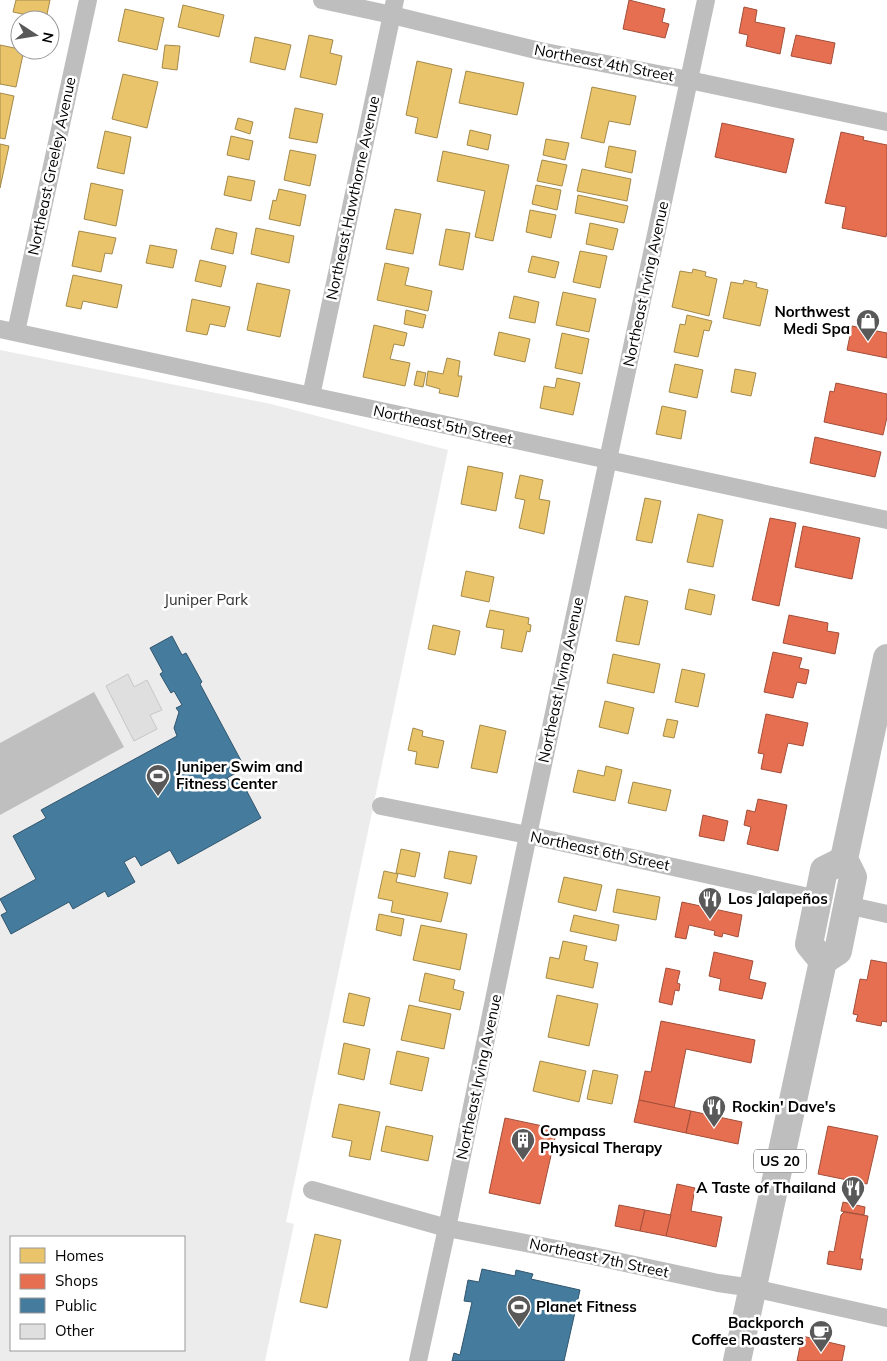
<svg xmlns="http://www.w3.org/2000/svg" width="887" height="1361" viewBox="0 0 887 1361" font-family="Mulish,sans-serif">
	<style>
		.green { fill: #ececec; fill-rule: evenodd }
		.water { fill: #bfbfbf }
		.homes { fill: #e9c46a; stroke: #a3894a }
		.shops { fill: #e76f51; stroke: #a24e39 }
		.public { fill: #457b9d; stroke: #30566e }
		.building { fill: #dfdfdf; stroke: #c7c7c7 }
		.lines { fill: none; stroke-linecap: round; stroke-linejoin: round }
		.street { stroke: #bebebe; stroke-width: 18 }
		.primary { stroke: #bebebe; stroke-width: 28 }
		.labels { text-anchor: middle; stroke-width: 5; stroke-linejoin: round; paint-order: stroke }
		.shield { fill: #fff; stroke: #4c4c4c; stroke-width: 1 }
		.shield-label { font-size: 14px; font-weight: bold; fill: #000 }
		.street-label { font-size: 15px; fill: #000; stroke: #fff }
		.poi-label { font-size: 15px; font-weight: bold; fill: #000; stroke: #fff; text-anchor: start }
		.park-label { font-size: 15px; fill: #333; stroke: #fff }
	</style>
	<rect width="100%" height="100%" fill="#fff"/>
	<path class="green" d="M0 350 271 404 448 450 286 1222 294 1224 265 1361H0ZM11 1237H184V1350H11Z"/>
	<path class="water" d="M94 692 124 747 0 815V743Z"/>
	<g class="homes">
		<path d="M16 0H50L46 19 13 12Z"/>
		<path d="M183 5 224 15 219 37 178 27Z"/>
		<path d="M125 9 164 18 157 50 118 41Z"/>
		<path d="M309 35 333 40 330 53 342 56 336 85 300 77Z"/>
		<path d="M255 37 291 45 285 70 250 62Z"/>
		<path d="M0 45 24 50 16 87 0 84Z"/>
		<path d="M165 45 180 46 177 70 162 68Z"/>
		<path d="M417 61 452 69 437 138 415 133 418 118 406 115Z"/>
		<path d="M466 71 524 83 517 115 459 103Z"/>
		<path d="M123 74 158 82 147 128 112 119Z"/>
		<path d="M592 87 636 96 630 125 609 121 604 143 581 138Z"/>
		<path d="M0 93 14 96 5 139 0 138Z"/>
		<path d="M295 108 323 114 317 143 289 138Z"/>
		<path d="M238 118 253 122 250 134 235 129Z"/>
		<path d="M470 130 491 135 488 150 467 145Z"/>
		<path d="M105 131 131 137 124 174 97 168Z"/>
		<path d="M231 136 253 141 249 160 227 155Z"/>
		<path d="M546 139 569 143 565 160 543 155Z"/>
		<path d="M0 144 9 146 0 188Z"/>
		<path d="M609 146 636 151 632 173 605 167Z"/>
		<path d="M290 150 316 155 310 186 284 180Z"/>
		<path d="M443 151 509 165 493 241 475 237 485 191 437 181Z"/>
		<path d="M542 160 567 165 562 186 537 181Z"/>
		<path d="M582 169 631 179 627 201 577 191Z"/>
		<path d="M228 176 255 181 251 201 224 195Z"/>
		<path d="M91 183 123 190 116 226 84 219Z"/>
		<path d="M536 185 561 190 557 210 532 204Z"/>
		<path d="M279 189 306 195 300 226 269 219 273 200 276 201Z"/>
		<path d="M578 195 628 206 624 223 575 213Z"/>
		<path d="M395 209 421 214 413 254 386 249Z"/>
		<path d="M530 210 556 215 551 238 526 232Z"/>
		<path d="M590 223 618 229 613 250 586 244Z"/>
		<path d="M216 228 237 233 233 254 211 249Z"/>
		<path d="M256 228 294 236 289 263 251 254Z"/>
		<path d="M446 229 470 233 463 270 439 265Z"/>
		<path d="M79 231 116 238 112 254 105 253 101 272 72 266Z"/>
		<path d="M150 245 177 250 173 268 146 263Z"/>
		<path d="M580 251 607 256 600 288 573 282Z"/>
		<path d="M532 256 559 262 555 278 528 272Z"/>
		<path d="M200 260 226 266 221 287 195 281Z"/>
		<path d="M385 263 409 268 405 285 432 291 428 311 377 300Z"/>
		<path d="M693 269 706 272 705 276 717 279 709 316 672 307 680 271 692 273Z"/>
		<path d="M73 275 122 285 117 308 83 301 81 309 66 306Z"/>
		<path d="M744 280 757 283 756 287 768 290 760 326 723 318 731 282 743 284Z"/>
		<path d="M257 283 290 290 280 337 247 330Z"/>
		<path d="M563 292 596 299 589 332 556 325Z"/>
		<path d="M514 296 539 302 535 323 509 318Z"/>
		<path d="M192 299 230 307 225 327 210 324 207 335 186 331Z"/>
		<path d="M406 310 426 315 423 328 404 324Z"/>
		<path d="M687 315 712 321 709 331 704 330 698 357 674 352 680 324 685 325Z"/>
		<path d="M374 325 407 333 404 346 394 344 390 359 410 363 405 386 363 377Z"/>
		<path d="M499 332 530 339 525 362 494 355Z"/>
		<path d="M562 333 589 339 582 374 555 368Z"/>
		<path d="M447 358 460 361 458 376H462L458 397 439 393 440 389 426 385 428 371 443 374Z"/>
		<path d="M675 364 703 370 697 398 669 392Z"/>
		<path d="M735 369 756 373 751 396 731 392Z"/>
		<path d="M417 371 426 373 423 387 414 385Z"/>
		<path d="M557 378 580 383 573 415 540 408 544 386 555 388Z"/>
		<path d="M662 406 686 411 681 439 656 434Z"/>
		<path d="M468 466 503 473 496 511 461 504Z"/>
		<path d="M520 475 543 480 539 499 550 501 544 534 519 528 525 500 515 498Z"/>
		<path d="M645 498 661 501 652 543 636 540Z"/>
		<path d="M698 514 723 520 713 567 687 562Z"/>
		<path d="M466 571 494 577 489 602 461 596Z"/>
		<path d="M689 589 715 595 711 615 685 609Z"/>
		<path d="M625 596 648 601 639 645 616 641Z"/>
		<path d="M490 610 529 618 528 624 531 625 530 632 527 631 522 652 501 648 504 630 486 627Z"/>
		<path d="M433 625 460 631 455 655 428 649Z"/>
		<path d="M613 654 660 664 654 693 607 683Z"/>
		<path d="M682 669 705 674 698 707 675 702Z"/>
		<path d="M605 701 634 708 628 734 599 727Z"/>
		<path d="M667 719 678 721 674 738 663 736Z"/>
		<path d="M480 725 506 731 497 773 471 768Z"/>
		<path d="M413 728 423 731 422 736 444 741 438 768 415 764 417 752 408 750Z"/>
		<path d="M606 766 622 770 615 801 573 792 578 770 604 776Z"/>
		<path d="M633 782 671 790 666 811 628 803Z"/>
		<path d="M401 849 420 853 415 877 396 873Z"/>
		<path d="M449 851 477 856 471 884 444 878Z"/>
		<path d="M384 871 398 874 396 882 448 893 441 922 391 912 393 901 378 898Z"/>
		<path d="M564 877 602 885 596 911 558 902Z"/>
		<path d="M617 889 660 897 656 920 613 912Z"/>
		<path d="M379 914 404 919 401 936 376 930Z"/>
		<path d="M574 915 619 925 616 941 570 931Z"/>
		<path d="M421 925 467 934 460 970 413 960Z"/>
		<path d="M563 941 587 946 584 960 598 963 593 988 546 978 550 957 559 959Z"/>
		<path d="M425 973 455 980 453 989 464 992 460 1010 419 1001Z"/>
		<path d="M349 993 370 998 364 1026 343 1022Z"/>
		<path d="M557 995 598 1004 589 1046 548 1037Z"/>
		<path d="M409 1005 451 1014 444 1049 401 1040Z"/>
		<path d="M344 1043 370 1049 364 1080 338 1074Z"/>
		<path d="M397 1051 429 1058 422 1091 390 1084Z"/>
		<path d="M540 1061 586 1071 579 1102 533 1091Z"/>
		<path d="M593 1070 618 1075 612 1104 587 1099Z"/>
		<path d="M339 1104 380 1112 370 1160 349 1156 352 1141 332 1137Z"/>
		<path d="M386 1126 433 1136 428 1161 381 1151Z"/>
		<path d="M315 1234 341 1240 327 1308 300 1302Z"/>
	</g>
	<g class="shops">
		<path d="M629 0 665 9 662 22 669 24 665 38 623 29Z"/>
		<path d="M744 7 757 10 755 22 785 28 780 54 746 46 748 35 739 33Z"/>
		<path d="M796 35 835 43 831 64 791 56Z"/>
		<path d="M722 123 794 139 786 173 715 157Z"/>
		<path d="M841 132 864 137 863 140 887 145V231L886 237 842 228 846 207 825 203Z"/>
		<path d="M852 326 887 333V358L847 350Z"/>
		<path d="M836 383 887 394V417L883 435 824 422 830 391 834 392Z"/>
		<path d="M815 437 881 452 875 477 810 463Z"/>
		<path d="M770 518 796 523 779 606 752 600Z"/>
		<path d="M803 526 860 538 852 579 795 567Z"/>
		<path d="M789 615 828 623 827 631 839 633 835 654 783 643Z"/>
		<path d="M773 652 802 658 799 668 809 670 806 684 797 682 793 698 764 692Z"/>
		<path d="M766 714 808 723 803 746 788 743 781 773 761 769 764 754 758 753Z"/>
		<path d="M758 799 787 805 778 851 747 844 751 827 744 825 747 810 755 812Z"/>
		<path d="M703 815 728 821 724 841 699 836Z"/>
		<path d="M682 902 742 915 738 937 723 933 722 937 714 935 715 931 689 925 686 939 675 937Z"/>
		<path d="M714 952 753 961 749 979 766 983 762 999 719 990 721 979 709 976Z"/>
		<path d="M871 960 887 963V1022L882 1021 881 1026 856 1021 858 1015 853 1014 860 979 867 980Z"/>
		<path d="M666 968 680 971 677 983 680 984 679 991 675 990 672 1005 659 1002Z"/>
		<path d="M661 1021 755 1040 751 1063 686 1049 674 1108 639 1100 645 1071 651 1072Z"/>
		<path d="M639 1100 691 1111 686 1133 634 1122Z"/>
		<path d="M691 1111 742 1122 738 1144 686 1133Z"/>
		<path d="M505 1118 557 1129 540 1204 489 1193Z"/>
		<path d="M828 1126 878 1136 867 1184 818 1174Z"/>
		<path d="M677 1184 695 1188 691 1211 722 1217 716 1247 666 1236Z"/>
		<path d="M843 1202 865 1207 864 1215 841 1211Z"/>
		<path d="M619 1205 645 1210 640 1231 615 1226Z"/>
		<path d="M645 1210 671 1215 666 1236 640 1231Z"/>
		<path d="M844 1212 868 1216 860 1259H863L861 1270 827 1264 829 1251 834 1252 841 1215Z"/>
		<path d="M802 1336 845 1346 842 1361H797Z"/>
	</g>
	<g class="public">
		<path d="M172 636 182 655 186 653 202 682 200 684 245 768 227 778 231 784 237 780H239L242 782 261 818 178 864 170 850 141 866 135 856 124 862 135 882 108 897 105 891 73 909 69 902 11 934 1 915 7 912 0 899 36 879 13 836 46 818 41 810 177 736 174 728 179 712 176 708 182 705 174 691 171 693 160 674 163 672 150 648Z"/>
		<path d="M482 1269 515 1276 516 1270 533 1274 531 1279 580 1290 564 1361H452L454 1353 460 1355 472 1302 464 1301 468 1280 479 1282Z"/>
	</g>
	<path class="building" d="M128 674 134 687 147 680 162 710 150 715 157 729 134 741 106 686Z"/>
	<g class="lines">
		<g class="street">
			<path d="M322 0 392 15 540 51 689 80 887 122"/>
			<path d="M0 329 887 520"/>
			<path d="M16 332 88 0"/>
			<path d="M311 396 395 0"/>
			<path d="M381 806 528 835 818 899"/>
			<path d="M847 905 887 914"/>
			<path d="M312 1190 447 1228 593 1256 718 1283 753 1288 887 1318"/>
			<path d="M418 1361 447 1228 528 835 706 0"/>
		</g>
		<g class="primary">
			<path d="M823 961 809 944 824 870 844 860"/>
			<path d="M737 1361 823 961 838 951 853 877 844 859 887 658"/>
		</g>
	</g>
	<defs>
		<g id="shop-pin" transform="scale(1.25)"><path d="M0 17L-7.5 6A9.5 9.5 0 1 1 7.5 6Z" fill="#595959" stroke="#fff"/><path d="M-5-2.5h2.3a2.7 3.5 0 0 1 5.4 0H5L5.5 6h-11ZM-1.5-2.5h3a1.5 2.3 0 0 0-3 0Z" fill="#fff"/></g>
		<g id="stadium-pin" transform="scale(1.25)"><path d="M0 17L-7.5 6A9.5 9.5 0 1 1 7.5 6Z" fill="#595959" stroke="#fff"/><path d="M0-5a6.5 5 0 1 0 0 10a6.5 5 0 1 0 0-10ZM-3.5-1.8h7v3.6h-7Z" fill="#fff"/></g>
		<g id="restaurant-pin" transform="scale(1.25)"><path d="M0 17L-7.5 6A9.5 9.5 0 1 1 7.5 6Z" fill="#595959" stroke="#fff"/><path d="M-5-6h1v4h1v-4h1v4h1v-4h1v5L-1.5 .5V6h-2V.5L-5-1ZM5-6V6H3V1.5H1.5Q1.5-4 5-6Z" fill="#fff"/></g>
		<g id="building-pin" transform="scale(1.25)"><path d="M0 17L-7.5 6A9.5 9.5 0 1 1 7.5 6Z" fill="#595959" stroke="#fff"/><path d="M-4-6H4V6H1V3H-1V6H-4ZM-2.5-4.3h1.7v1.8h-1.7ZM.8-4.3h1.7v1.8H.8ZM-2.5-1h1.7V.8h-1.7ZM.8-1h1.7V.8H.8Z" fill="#fff"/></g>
		<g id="cafe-pin" transform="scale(1.25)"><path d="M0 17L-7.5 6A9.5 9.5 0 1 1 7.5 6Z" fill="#595959" stroke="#fff"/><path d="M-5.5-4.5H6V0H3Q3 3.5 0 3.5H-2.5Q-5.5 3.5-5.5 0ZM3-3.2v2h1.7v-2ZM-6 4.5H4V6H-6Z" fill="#fff"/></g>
	</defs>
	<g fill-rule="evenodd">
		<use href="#shop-pin" x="868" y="321"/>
		<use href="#stadium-pin" x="158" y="776"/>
		<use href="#restaurant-pin" x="710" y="899"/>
		<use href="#restaurant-pin" x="714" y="1107"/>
		<use href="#building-pin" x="523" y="1140"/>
		<use href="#restaurant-pin" x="853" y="1188"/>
		<use href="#stadium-pin" x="519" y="1307"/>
		<use href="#cafe-pin" x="821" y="1332"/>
	</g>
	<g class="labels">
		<rect class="shield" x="754" y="1149.5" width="52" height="23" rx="4"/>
		<g class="shield-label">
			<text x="780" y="1166">US 20</text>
		</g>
		<g class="street-label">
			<text transform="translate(604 63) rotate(11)" y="5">Northeast 4th Street</text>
			<text transform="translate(52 166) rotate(-78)" y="5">Northeast Greeley Avenue</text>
			<text transform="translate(353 198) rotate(-78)" y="5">Northeast Hawthorne Avenue</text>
			<text transform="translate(646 284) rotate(-78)" y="5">Northeast Irving Avenue</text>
			<text transform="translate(443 425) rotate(12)" y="5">Northeast 5th Street</text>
			<text transform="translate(561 680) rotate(-78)" y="5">Northeast Irving Avenue</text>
			<text transform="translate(600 851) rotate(12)" y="5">Northeast 6th Street</text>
			<text transform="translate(479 1077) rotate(-78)" y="5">Northeast Irving Avenue</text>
			<text transform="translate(599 1258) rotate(12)" y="5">Northeast 7th Street</text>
		</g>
		<g class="poi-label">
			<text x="850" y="317" text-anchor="end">Northwest<tspan x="850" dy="17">Medi Spa</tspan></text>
			<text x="176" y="772">Juniper Swim and<tspan x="176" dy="17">Fitness Center</tspan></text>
			<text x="728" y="904">Los Jalapeños</text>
			<text x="732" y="1112">Rockin' Dave's</text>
			<text x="540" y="1136">Compass<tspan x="540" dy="17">Physical Therapy</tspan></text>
			<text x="836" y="1193" text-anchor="end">A Taste of Thailand</text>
			<text x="536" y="1312">Planet Fitness</text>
			<text x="804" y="1328" text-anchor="end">Backporch<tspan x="804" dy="17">Coffee Roasters</tspan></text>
		</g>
		<g class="park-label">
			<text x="206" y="605">Juniper Park</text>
		</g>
	</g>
	<rect x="10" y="1236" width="175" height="115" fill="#ffffff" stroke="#999999"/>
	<rect x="20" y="1248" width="25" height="15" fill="#e9c46a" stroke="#999999"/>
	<text x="55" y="1261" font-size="15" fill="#000000">Homes</text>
	<rect x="20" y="1274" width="25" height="15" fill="#e76f51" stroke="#999999"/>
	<text x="55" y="1286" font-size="15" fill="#000000">Shops</text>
	<rect x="20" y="1298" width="25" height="15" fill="#457b9d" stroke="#999999"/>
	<text x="55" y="1311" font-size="15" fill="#000000">Public</text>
	<rect x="20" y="1324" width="25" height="15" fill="#dfdfdf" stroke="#999999"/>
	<text x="55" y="1336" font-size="15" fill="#000000">Other</text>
	<g transform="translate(35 35) rotate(102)"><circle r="24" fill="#ffffff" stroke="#999999"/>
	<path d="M0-4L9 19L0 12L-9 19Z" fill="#595959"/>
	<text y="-8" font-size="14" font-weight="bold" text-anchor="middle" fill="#000000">N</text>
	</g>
</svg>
